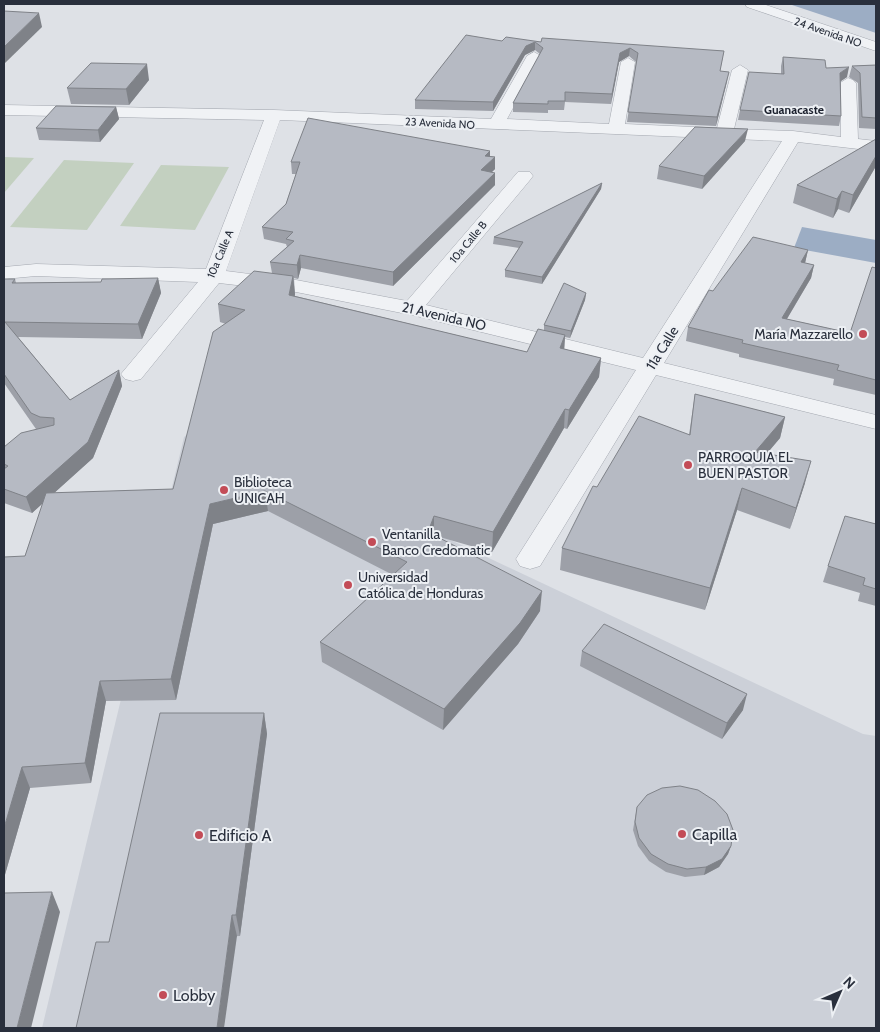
<svg xmlns="http://www.w3.org/2000/svg" width="880" height="1032" viewBox="0 0 880 1032" font-family="Cabin,sans-serif">
	<style>
		.built { fill: #ccd0d8 }
		.green { fill: #c3d0c0 }
		.water { fill: #9cadc4 }
		.lines { fill: none; stroke-linecap: round; stroke-linejoin: round }
		.minor-casing { stroke: #a4a8b0; stroke-width: 1 }
		.minor { fill: #f0f2f5; fill-rule: evenodd }
		.wall { fill: #9da0a8 }
		.shaded-wall { fill: #7f8288 }
		.building { fill: #b6bac3; stroke: #7f8288 }
		.poi-dot { fill: #c34c57; stroke: #edf0f4; stroke-width: 2 }
		.labels { text-anchor: middle; stroke-width: 4; stroke-linejoin: round; paint-order: stroke }
		.far-street-label { font-size: 11px; fill: #292f3c; stroke: #edf0f4 }
		.far-neighbourhood-label { font-size: 12px; font-weight: bold; fill: #1b202d; stroke: #edf0f4 }
		.street-label { font-size: 14px; fill: #292f3c; stroke: #edf0f4 }
		.poi-label { font-size: 14px; fill: #292f3c; stroke: #edf0f4; text-anchor: start }
		.near-poi-label { font-size: 16px; fill: #292f3c; stroke: #edf0f4; text-anchor: start }
	</style>
	<rect width="100%" height="100%" fill="#dee1e6"/>
	<path class="built" d="M202 423 863 734 876 736V1028H42L184 437Z"/>
	<g class="green">
		<path d="M4 157 34 158 4 193Z"/>
		<path d="M64 160 134 163 87 230 10 227Z"/>
		<path d="M161 165 229 167 195 230 120 226Z"/>
	</g>
	<g class="water">
		<path d="M789 4H876V33Z"/>
		<path d="M802 227 876 240V263L794 248Z"/>
	</g>
	<g class="lines">
		<g class="minor-casing">
			<g id="minor">
				<path d="M745 4H763L876 42V51L747 7Z"/>
				<path d="M534 52 541 56 507 119 609 124 621 62 628 58 635 62 625 124 717 128 732 70 740 65 748 70 734 129 793 131 841 137 840 83 848 78 853 80 856 83 858 139 876 141V151L798 142 664 363 876 415V429L656 375 540 566 530 569 520 566 516 559 636 370 412 315 296 292 219 283 141 379 133 381 125 379 121 374 198 282 36 276 4 279V267L36 264 206 269 264 120 4 115V105L274 110 491 119 527 56ZM280 120 782 141 643 358 426 305 530 180 533 176 530 172H518L407 301 296 280 226 271Z"/>
			</g>
		</g>
		<use href="#minor" class="minor"/>
	</g>
	<g class="wall">
		<path d="M502 41 724 51 720 71 727 81 716 126 627 122 636 62 629 56 619 62 611 104 565 102 564 110H548V113L513 112V103L540 54 535 50 525 55 493 111 415 109V100Z"/>
		<path d="M783 57 826 68 847 77 841 81V116L839 126 738 120 740 110 781 74V66Z"/>
		<path d="M876 65V129L859 128 858 83 849 77 852 66Z"/>
		<path d="M149 80 129 105 71 104 67 88Z"/>
		<path d="M116 107 119 119 100 142 39 140 36 128Z"/>
		<path d="M876 139V166L849 213 838 209 833 218 793 203 797 185Z"/>
		<path d="M745 141 702 189 657 179 659 166Z"/>
		<path d="M490 151V156L495 157V169L492 172 495 185 393 286 301 268 298 279 294 278 295 296 527 352 544 330V325L586 293 585 300 570 338 565 337 564 349 601 358 599 377 567 429 564 428 492 552 436 536 540 611 518 644 443 730 322 662 320 642 393 575 268 511 213 524 176 700 106 701 91 783 30 788 4 878 25 556 43 503 32 513 4 503V447L36 429 4 383V279H15L16 283 101 282 158 278 161 293 142 339 18 337 70 400 119 370 122 386 93 458 54 493 173 489 226 324 220 322 218 304 272 273 270 262 287 247 286 244 264 239 262 227 286 204 296 174H292L291 162Z"/>
		<path d="M602 183 601 189 542 284 505 277V270L519 248 493 244 494 237Z"/>
		<path d="M808 250 805 263 814 265 811 278 787 319 850 333 876 268V395L833 385 834 379 739 357V354L686 341 688 327 713 291Z"/>
		<path d="M695 394 785 417 780 438 766 454 805 483 790 529 737 510 705 610 560 570 562 548 597 487 689 435Z"/>
		<path d="M876 524V606L858 601 860 593 823 582 828 566Z"/>
		<path d="M582 651 743 710 722 739 580 666Z"/>
		<path d="M264 713 267 734 240 936 109 942Z"/>
		<path d="M637 807 731 846 728 854 719 867 704 875 685 877 666 872 649 861 638 846 633 830Z"/>
	</g>
	<g class="shaded-wall">
		<path d="M39 13 42 27 4 64V47Z"/>
		<path d="M535 42V50L525 55 493 111V102L526 46Z"/>
		<path d="M630 48 629 56 619 62 611 104 612 94 620 53Z"/>
		<path d="M147 64 149 80 129 105 126 89Z"/>
		<path d="M849 67 847 77 838 83 840 73Z"/>
		<path d="M729 72 727 81 716 126 717 117Z"/>
		<path d="M116 107 119 119 100 142 98 130Z"/>
		<path d="M748 129 745 141 702 189 704 176Z"/>
		<path d="M490 151V162L495 157V169L481 182V170L485 156Z"/>
		<path d="M876 156V166L849 213 853 195Z"/>
		<path d="M495 173V185L393 286V272Z"/>
		<path d="M602 183 601 189 542 284V277Z"/>
		<path d="M842 191 838 209 833 218 837 199Z"/>
		<path d="M808 250 805 263 801 262Z"/>
		<path d="M300 255 301 268 298 279 297 265Z"/>
		<path d="M814 265 811 278 779 332 782 318Z"/>
		<path d="M293 276 295 294 291 313 289 295Z"/>
		<path d="M158 278 161 293 142 339 138 324Z"/>
		<path d="M586 293 585 300 570 338 571 331Z"/>
		<path d="M565 335 564 354 560 348Z"/>
		<path d="M601 358 599 377 567 429 569 410Z"/>
		<path d="M119 370 122 386 93 458 32 513 26 497Z"/>
		<path d="M565 409 564 428 492 552 493 532Z"/>
		<path d="M785 417 780 438 750 474 755 452Z"/>
		<path d="M811 461 805 483 790 529 796 508Z"/>
		<path d="M742 488 737 510 705 610 710 588Z"/>
		<path d="M265 491 268 511 213 524 176 700 171 679 210 504Z"/>
		<path d="M434 516V536L428 532Z"/>
		<path d="M542 591 540 611 518 644 443 730 444 709Z"/>
		<path d="M100 681 106 701 91 783 85 763Z"/>
		<path d="M747 694 743 710 722 739 727 723Z"/>
		<path d="M264 713 267 734 240 936 236 915Z"/>
		<path d="M22 767 30 788 4 878V828Z"/>
		<path d="M731 846 728 854 719 867 704 875 706 867Z"/>
		<path d="M52 892 60 912 31 1028H17Z"/>
		<path d="M232 915 237 936 224 1028H217Z"/>
	</g>
	<g class="building">
		<path d="M4 11 39 13 4 47Z"/>
		<path d="M466 35 502 41 506 37 541 42 542 38 724 51 720 71 729 72 717 117 628 112 638 53 630 48 620 53 612 94 565 92V101H548V104L513 103 543 48 535 42 526 46 493 102 415 100Z"/>
		<path d="M783 57 825 60 826 68 849 67 840 73 841 116 740 110 749 72 784 74Z"/>
		<path d="M91 63 147 64 126 89 67 88Z"/>
		<path d="M876 65V118L862 117 860 73 852 66Z"/>
		<path d="M56 106 116 107 98 130 36 128Z"/>
		<path d="M308 118 490 151 485 156 495 157 481 170 495 173 393 272 300 255 297 265 270 262 294 241 286 239 293 232 262 227 286 204 300 162H291Z"/>
		<path d="M695 127 748 129 704 176 659 166Z"/>
		<path d="M876 139V156L853 195 842 191 837 199 797 185Z"/>
		<path d="M602 183 542 277 505 270 523 242 494 237Z"/>
		<path d="M753 237 808 250 801 262 814 265 782 318 850 333 872 267 876 268V380L837 370 839 365 742 343 743 340 688 327 709 290 713 291Z"/>
		<path d="M254 271 293 276 289 295 527 352 538 329 565 335 560 348 601 358 569 410 565 409 493 532 434 516 428 532 542 591 520 623 444 709 320 642 407 562 265 491 210 504 171 679 100 681 85 763 22 767 4 828V557L25 556 46 493 173 489 213 332 245 310 218 304Z"/>
		<path d="M158 278 138 324 5 322 70 400 119 370 88 442 26 497 4 489V469L8 466 4 464V447L21 433 54 425V418L40 417 31 413 4 374V279H15L12 283 101 282 102 279Z"/>
		<path d="M564 283 586 293 571 331 544 325Z"/>
		<path d="M695 394 785 417 755 452 811 461 796 508 742 488 710 588 562 548 593 486 597 487 639 416 690 435Z"/>
		<path d="M845 516 876 524V589L863 585 865 578 828 566Z"/>
		<path d="M604 624 747 694 727 723 582 651Z"/>
		<path d="M160 713H264L236 915H232L217 1028H76L96 942H109Z"/>
		<path d="M680 786 698 790 715 801 727 814 733 830 731 846 722 859 706 867 687 869 668 864 651 854 639 838 635 822 637 807 647 795 662 788Z"/>
		<path d="M52 892 17 1028H4V893Z"/>
	</g>
	<g class="poi-dot">
		<circle cx="863" cy="334" r="5"/>
		<circle cx="688" cy="465" r="5"/>
		<circle cx="224" cy="490" r="5"/>
		<circle cx="372" cy="542" r="5"/>
		<circle cx="348" cy="585" r="5"/>
		<circle cx="682" cy="834" r="5"/>
		<circle cx="199" cy="835" r="5"/>
		<circle cx="163" cy="995" r="5"/>
	</g>
	<g class="labels">
		<g class="far-street-label">
			<text transform="translate(828 32) rotate(19)" y="4">24 Avenida NO</text>
			<text transform="translate(440 123) rotate(3)" y="4">23 Avenida NO</text>
			<text transform="translate(468 242) rotate(-50)" y="4">10a Calle B</text>
			<text transform="translate(220 254) rotate(-67)" y="4">10a Calle A</text>
		</g>
		<g class="far-neighbourhood-label">
			<text x="794" y="114">Guanacaste</text>
		</g>
		<g class="street-label">
			<text transform="translate(444 316) rotate(13)" y="5">21 Avenida NO</text>
			<text transform="translate(662 348) rotate(-58)" y="5">11a Calle</text>
		</g>
		<g class="poi-label">
			<text x="853" y="339" text-anchor="end">María Mazzarello</text>
			<text x="698" y="462">PARROQUIA EL<tspan x="698" dy="16">BUEN PASTOR</tspan></text>
			<text x="234" y="487">Biblioteca<tspan x="234" dy="16">UNICAH</tspan></text>
			<text x="382" y="539">Ventanilla<tspan x="382" dy="16">Banco Credomatic</tspan></text>
			<text x="358" y="582">Universidad<tspan x="358" dy="16">Católica de Honduras</tspan></text>
		</g>
		<g class="near-poi-label">
			<text x="692" y="840">Capilla</text>
			<text x="209" y="841">Edificio A</text>
			<text x="173" y="1001">Lobby</text>
		</g>
	</g>
	<rect width="880" height="1032" fill="none" stroke="#292f3c" stroke-width="10"/>
	<g transform="translate(840 992) rotate(45)" stroke="#edf0f4" stroke-width="4" paint-order="stroke">
	<path d="M0-4L9 19L0 12L-9 19Z" fill="#292f3c"/>
	<text y="-8" font-size="14" font-weight="bold" text-anchor="middle" fill="#292f3c">N</text>
	</g>
</svg>
